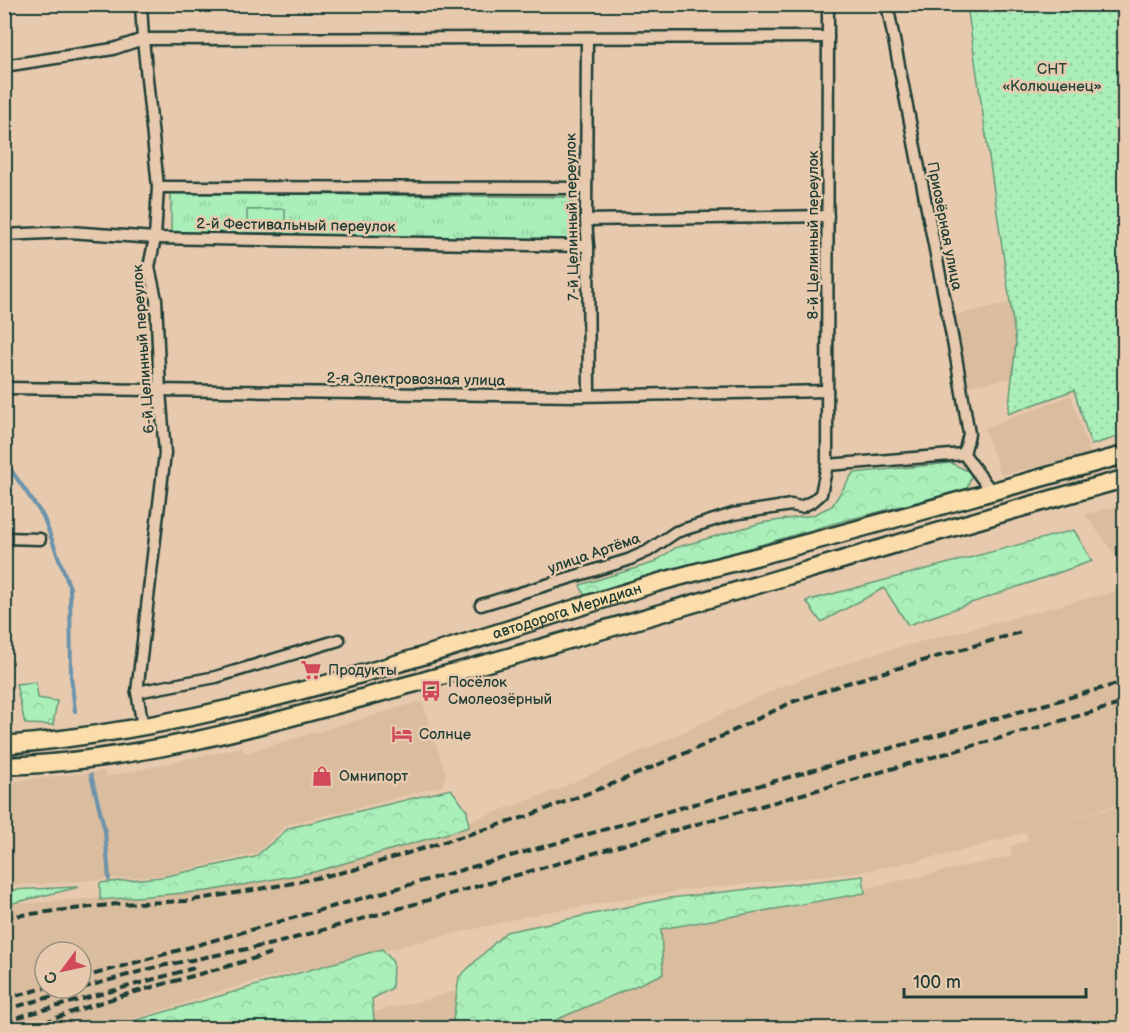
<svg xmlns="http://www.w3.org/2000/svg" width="1129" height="1033" viewBox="0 0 1129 1033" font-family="'Balsamiq Sans',sans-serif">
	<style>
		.built { fill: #d9bd9e; fill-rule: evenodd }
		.grass { fill: url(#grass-tufts); stroke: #649677; stroke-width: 1.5 }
		.forest { fill: url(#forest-crowns); stroke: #649677; stroke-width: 1.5 }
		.garden { fill: url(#garden-dots); stroke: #649677; stroke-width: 1.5 }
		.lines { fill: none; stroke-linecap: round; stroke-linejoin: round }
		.stream { stroke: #6c93ab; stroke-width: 4 }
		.minor-casing { stroke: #1f3d34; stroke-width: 15 }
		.primary-casing { stroke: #1f3d34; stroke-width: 21 }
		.minor { stroke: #e7caae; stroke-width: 10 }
		.primary { stroke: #faddab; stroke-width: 16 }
		.rail { stroke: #1f3d34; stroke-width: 4; stroke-dasharray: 9 4.5; stroke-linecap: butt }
		.labels { text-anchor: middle; stroke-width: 5; stroke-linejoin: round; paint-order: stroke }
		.park-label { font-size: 15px; fill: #26463b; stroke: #e7caae }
		.street-label { font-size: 15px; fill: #1f3d34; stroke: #e7caae }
		.poi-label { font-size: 15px; fill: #1f3d34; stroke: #e7caae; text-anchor: start }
	</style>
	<defs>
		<pattern id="grass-tufts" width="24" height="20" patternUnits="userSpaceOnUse" patternTransform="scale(1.5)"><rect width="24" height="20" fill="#aaefba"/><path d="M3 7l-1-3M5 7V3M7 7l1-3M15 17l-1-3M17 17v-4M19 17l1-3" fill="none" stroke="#92cea0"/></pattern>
		<pattern id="forest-crowns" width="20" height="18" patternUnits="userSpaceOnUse" patternTransform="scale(1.5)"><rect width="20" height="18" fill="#aaefba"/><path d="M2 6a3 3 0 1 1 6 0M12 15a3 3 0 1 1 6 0" fill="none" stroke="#92cea0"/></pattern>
		<pattern id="garden-dots" width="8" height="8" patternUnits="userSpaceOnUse" patternTransform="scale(1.5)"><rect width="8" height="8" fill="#aaefba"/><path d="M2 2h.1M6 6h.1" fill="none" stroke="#92cea0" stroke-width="1.8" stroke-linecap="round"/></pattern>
	</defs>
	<rect width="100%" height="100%" fill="#e7caae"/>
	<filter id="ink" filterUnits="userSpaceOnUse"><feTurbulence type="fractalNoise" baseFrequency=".0167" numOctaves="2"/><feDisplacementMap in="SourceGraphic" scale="12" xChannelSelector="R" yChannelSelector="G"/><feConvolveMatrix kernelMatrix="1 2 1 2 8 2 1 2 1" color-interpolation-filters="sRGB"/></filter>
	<g filter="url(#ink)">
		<g class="built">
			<path d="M1010 303 1016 343 1012 378 969 386 955 315Z"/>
			<path d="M1071 395 1090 454 1001 475 984 428Z"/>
			<path d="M1124 505V567L1085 514Z"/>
			<path d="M1124 589V803L1050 825 1124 805V1028H311L329 1022 429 999 659 926 817 899 1012 856 1010 846 1029 840 1026 832 955 853 860 872 687 890 545 912 244 984 104 1028H5L4 905 148 894 432 835 559 789 780 687 873 654ZM45 952H81V988H45Z"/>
			<path d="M422 701 446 774 443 785 382 802 288 824 256 853 164 875 12 886 5 816V782L103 771 107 777 242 747 245 753Z"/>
		</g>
		<path class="grass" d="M171 193 572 197V239L171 233Z"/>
		<g class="forest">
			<path d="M285 209V232L247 233V210Z"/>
			<path d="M951 463 972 473 967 489 832 524 585 596 580 585 653 563 675 548 761 523 813 515 832 506 853 473Z"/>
			<path d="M1074 530 1092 561 908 625 884 588 821 622 806 601Z"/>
			<path d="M36 682 38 698 57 701 53 725 25 724 16 684Z"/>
			<path d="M451 789 467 811 469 827 314 872 208 891 100 900V883L162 877 255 857 289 828Z"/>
			<path d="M863 876 865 893 661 929 663 974 537 1028H452L459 977 506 932 670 898Z"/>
			<path d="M5 883 8 890 79 887 5 905Z"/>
			<path d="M382 949 393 962 392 988 372 999 374 1020 395 1028H109Z"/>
		</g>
		<path class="garden" d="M967 5H1124V435L1091 445 1074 390 1008 414 1016 343Z"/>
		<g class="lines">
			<g class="stream">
				<path d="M4 460 43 516 70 588 71 676 75 711"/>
				<path d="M91 775 105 831 109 879"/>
				<path d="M155 1021 164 1028"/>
			</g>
			<g class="minor-casing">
				<g id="minor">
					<path d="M141 4 143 39 158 187 155 238 149 267 156 299 160 391 165 453 137 692 143 727"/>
					<path d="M887 4 956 357 969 434 964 454"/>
					<path d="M587 38 586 220 588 246 589 395"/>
					<path d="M4 66 113 49 143 39 828 37"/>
					<path d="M158 187 586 188"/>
					<path d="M586 220 828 216"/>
					<path d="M4 235 69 232 155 238 588 246"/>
					<path d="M4 388 578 396 827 391"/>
					<path d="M827 465 964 454 991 491"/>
					<path d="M4 538 40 539"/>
					<path d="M481 605 628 560 648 551 676 532 733 514 791 505 801 507 813 501 821 494 827 465 828 4"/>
					<path d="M137 692 216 677 339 640"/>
				</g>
			</g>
			<g class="primary-casing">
				<g id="primary">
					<path id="s1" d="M4 745C227 727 441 649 653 584 701 570 751 559 799 545 908 516 1016 484 1124 455"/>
					<path d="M4 766C153 761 295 716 437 677 667 614 894 542 1124 479"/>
				</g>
			</g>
			<use href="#minor" class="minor"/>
			<use href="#primary" class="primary"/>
			<g class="rail">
				<path d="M4 917 117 904 187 901 288 884 353 870 525 817 620 781 702 746 792 702 844 684 1021 632"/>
				<path d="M81 978 1124 682"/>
				<path d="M4 999 45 988"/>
				<path d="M4 1010 156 967 277 943 1124 703"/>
				<path d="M4 1021 194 968"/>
				<path d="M31 1028C108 995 191 979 271 953"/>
			</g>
		</g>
	</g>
	<defs>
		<g id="supermarket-bare" transform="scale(1.62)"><path d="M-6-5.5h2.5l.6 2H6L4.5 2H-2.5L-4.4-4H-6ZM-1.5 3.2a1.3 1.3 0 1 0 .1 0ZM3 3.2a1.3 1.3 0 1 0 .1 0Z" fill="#d1495b" stroke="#e7caae" stroke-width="2.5" paint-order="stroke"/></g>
		<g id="bus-bare" transform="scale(1.62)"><path d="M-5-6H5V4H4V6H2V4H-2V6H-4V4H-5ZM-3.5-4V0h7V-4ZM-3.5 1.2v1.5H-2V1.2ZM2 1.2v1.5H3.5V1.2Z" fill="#d1495b" stroke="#e7caae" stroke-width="2.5" paint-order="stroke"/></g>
		<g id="hotel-bare" transform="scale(1.62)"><path d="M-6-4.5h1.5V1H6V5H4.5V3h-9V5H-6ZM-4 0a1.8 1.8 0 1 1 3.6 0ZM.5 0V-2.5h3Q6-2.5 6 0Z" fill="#d1495b" stroke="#e7caae" stroke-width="2.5" paint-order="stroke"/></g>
		<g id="shop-bare" transform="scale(1.62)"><path d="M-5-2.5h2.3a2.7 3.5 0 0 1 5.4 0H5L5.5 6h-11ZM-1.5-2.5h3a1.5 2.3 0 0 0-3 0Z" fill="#d1495b" stroke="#e7caae" stroke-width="2.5" paint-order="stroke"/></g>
	</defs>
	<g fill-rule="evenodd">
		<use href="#supermarket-bare" x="311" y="670"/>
		<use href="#bus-bare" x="431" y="691"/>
		<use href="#hotel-bare" x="402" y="734"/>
		<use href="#shop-bare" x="322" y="776"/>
	</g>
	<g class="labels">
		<g class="park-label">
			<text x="1052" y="74">СНТ<tspan x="1052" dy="17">«Колющенец»</tspan></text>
		</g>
		<g class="street-label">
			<text transform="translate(572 217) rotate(-91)" y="5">7-й Целинный переулок</text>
			<text transform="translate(296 225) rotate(1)" y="5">2-й Фестивальный переулок</text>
			<text transform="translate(945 226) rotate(79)" y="5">Приозёрная улица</text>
			<text transform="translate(813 235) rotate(-90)" y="5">8-й Целинный переулок</text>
			<text transform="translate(143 349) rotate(-94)" y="5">6-й Целинный переулок</text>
			<text transform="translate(416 379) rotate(1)" y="5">2-я Электровозная улица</text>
			<text transform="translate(594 553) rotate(-19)" y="5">улица Артёма</text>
			<text dy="5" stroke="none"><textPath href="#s1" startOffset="580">автодорога Меридиан</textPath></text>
		</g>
		<g class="poi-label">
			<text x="328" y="675">Продукты</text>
			<text x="448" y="687">Посёлок<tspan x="448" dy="17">Смолеозёрный</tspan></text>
			<text x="419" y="739">Солнце</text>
			<text x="339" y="781">Омнипорт</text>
		</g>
	</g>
	<rect width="1129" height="1033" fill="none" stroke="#e7caae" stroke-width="24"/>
	<rect x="12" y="12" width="1105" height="1009" fill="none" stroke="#1f3d34" stroke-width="2" filter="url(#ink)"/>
	<g transform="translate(63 970) rotate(237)"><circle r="28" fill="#e7caae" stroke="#97927d" stroke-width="1.5"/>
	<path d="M0-4.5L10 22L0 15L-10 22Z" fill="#d1495b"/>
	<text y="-9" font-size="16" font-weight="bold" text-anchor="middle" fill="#1f3d34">С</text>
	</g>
	<path d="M904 988v9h182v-9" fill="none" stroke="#1f3d34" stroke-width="3"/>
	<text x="913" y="988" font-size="18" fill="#1f3d34" stroke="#e7caae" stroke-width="4.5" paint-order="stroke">100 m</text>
</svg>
